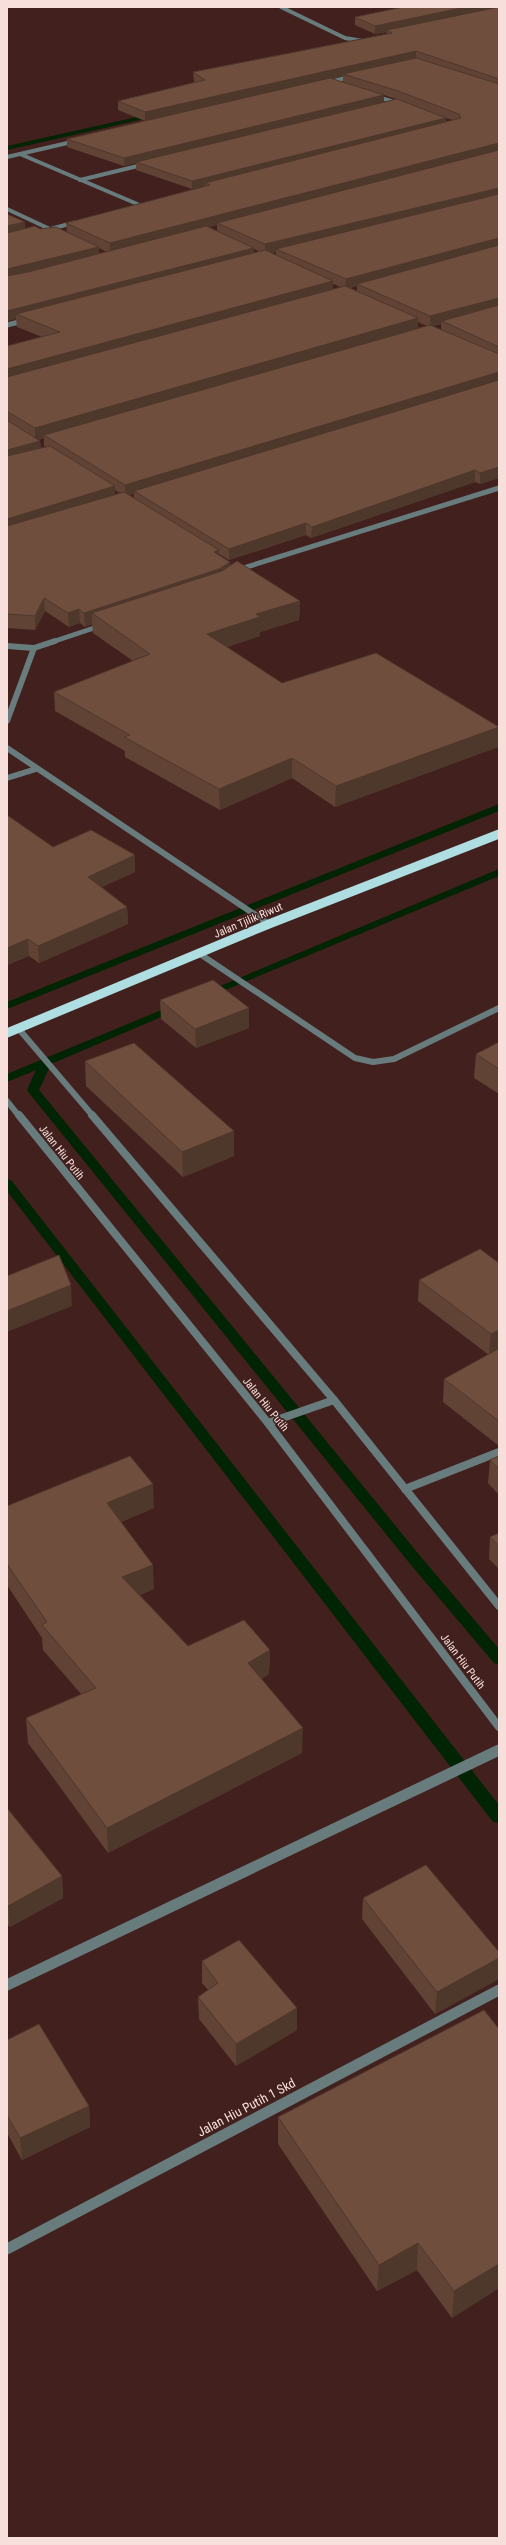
<svg xmlns="http://www.w3.org/2000/svg" width="506" height="2545" viewBox="0 0 506 2545" font-family="'Roboto Condensed',sans-serif">
	<style>
		.lines { fill: none; stroke-linecap: round; stroke-linejoin: round }
		.stream { fill: #002404; fill-rule: evenodd }
		.service-far1 { stroke: #687c7e; stroke-width: 4 }
		.service { stroke: #687c7e; stroke-width: 6 }
		.minor-far4 { stroke: #687c7e; stroke-width: 4 }
		.minor-far3 { stroke: #687c7e; stroke-width: 5 }
		.minor-far2 { stroke: #687c7e; stroke-width: 6 }
		.minor-far1 { stroke: #687c7e; stroke-width: 8 }
		.minor { stroke: #687c7e; stroke-width: 11 }
		.tertiary-far1 { stroke: #687c7e; stroke-width: 6 }
		.tertiary { stroke: #687c7e; stroke-width: 8 }
		.trunk { stroke: #aedde2; stroke-width: 9 }
		.wall { fill: #604335; fill-rule: evenodd }
		.shaded-wall { fill: #4e372b }
		.building { fill: #704e3e; stroke: #4e372b }
		.labels { text-anchor: middle; stroke-width: 3; stroke-linejoin: round; paint-order: stroke }
		.street-label { font-size: 11px; fill: #f7dfdc; stroke: #42201d }
		.near-street-label { font-size: 13px; fill: #f7dfdc; stroke: #42201d }
	</style>
	<rect width="100%" height="100%" fill="#42201d"/>
	<g class="lines">
		<g class="stream">
			<path d="M155 113 157 116 7 150V146Z"/>
			<path d="M499 804V811L7 1009V1002Z"/>
			<path d="M499 869V876L211 996 207 997 201 994Z"/>
			<path d="M176 1004 180 1005 182 1007 180 1009 51 1064 39 1090 421 1557 499 1649V1665L494 1663 411 1565 29 1093 27 1090 36 1070 7 1082V1074Z"/>
			<path d="M7 1179 11 1180 499 1805V1823L493 1822 7 1191Z"/>
		</g>
		<path class="service-far1" d="M281 7 345 38 363 41"/>
		<path class="service" d="M200 954 355 1058 373 1062 394 1059 499 1008"/>
		<g class="minor-far4">
			<path d="M330 82 353 76"/>
			<path d="M375 96 400 104"/>
			<path d="M20 154 142 206"/>
			<path d="M7 157 76 141"/>
			<path d="M80 180 146 164"/>
			<path d="M7 209 52 230"/>
			<path d="M47 230 76 222"/>
		</g>
		<g class="minor-far3">
			<path d="M7 325 27 320"/>
			<path d="M237 570 499 488"/>
			<path d="M52 642 103 625"/>
		</g>
		<g class="minor-far2">
			<path d="M7 646 34 648"/>
			<path d="M7 721 34 648 55 641"/>
			<path d="M7 748 269 924"/>
			<path d="M7 778 36 769"/>
		</g>
		<path class="minor-far1" d="M405 1489 499 1452"/>
		<g class="minor">
			<path d="M7 1985 499 1750"/>
			<path d="M7 2249 499 1990"/>
		</g>
		<g class="tertiary-far1">
			<path d="M18 1028 93 1116"/>
			<path d="M7 1101 19 1116"/>
		</g>
		<g class="tertiary">
			<path d="M19 1115 268 1423 499 1727"/>
			<path d="M92 1115 334 1400 499 1606"/>
			<path d="M268 1423 334 1400"/>
		</g>
		<path class="trunk" d="M7 1033 269 924 499 834"/>
	</g>
	<g class="wall">
		<path d="M403 7H499V478L480 484 475 482 311 538 306 535 229 560 219 554V555L230 565 300 601 299 620 260 632V636L227 647 282 683 499 727 498 747 335 807 292 778 220 810 125 757V751L55 711 54 692 133 661 93 633 92 624 85 627 80 623 69 627 45 611 35 630 7 628V346L42 337 17 327 16 319 7 321 25 222V229H40L67 232 66 223 205 187V186L192 189 136 170V163L124 166 67 147V139L145 121 118 110V101L195 82 194 81 193 72 386 34 387 32 375 34 355 25V17ZM343 76V82L331 79ZM384 95 396 99 384 102ZM446 118 452 120 446 122ZM217 225V231L209 227ZM99 248 107 252 99 254ZM254 249 259 251 254 253ZM276 252V255L271 253ZM333 284H334L340 287 333 289ZM357 286V291L350 288ZM418 322 427 326 418 328ZM441 324V330L432 326ZM44 438V446L46 447 41 449 40 441 39 440ZM115 490 120 493 115 494ZM134 494V498L129 495Z"/>
		<path d="M7 815 53 847 135 855V872L102 887 127 907 128 924 39 963 29 956 7 965Z"/>
		<path d="M160 1000 249 1028 196 1048 161 1019Z"/>
		<path d="M499 1042V1094L474 1078 476 1054Z"/>
		<path d="M85 1061 234 1156 183 1177 86 1086Z"/>
		<path d="M499 1263V1446L443 1402 444 1379 489 1355 418 1301 419 1280Z"/>
		<path d="M499 1456V1495L488 1483 490 1460Z"/>
		<path d="M7 1506 154 1508 121 1522 154 1589 140 1595 188 1646 270 1650 269 1674 261 1679 302 1753 108 1853 28 1743 26 1718 81 1694 43 1650 42 1638 7 1585Z"/>
		<path d="M499 1533V1569L489 1559 490 1537Z"/>
		<path d="M7 1808 62 1876 63 1898 10 1927 7 1924Z"/>
		<path d="M363 1898 499 1952V1979L435 2014 362 1919Z"/>
		<path d="M202 1961 297 2008V2030L236 2066 199 2019 198 1997 208 1990 202 1983Z"/>
		<path d="M499 2029V2288L452 2318 417 2270 377 2291 278 2144V2117Z"/>
		<path d="M7 2040 89 2106 90 2127 22 2160 7 2133Z"/>
	</g>
	<g class="shaded-wall">
		<path d="M466 7H498V9L387 30V32L375 34V26Z"/>
		<path d="M416 51V60L343 74V76L145 121V112Z"/>
		<path d="M384 95V102L136 162V163L124 166V158Z"/>
		<path d="M446 118 445 125 205 183V186L192 189V181Z"/>
		<path d="M499 143 498 153 217 223V225L110 253V243Z"/>
		<path d="M499 188V197L276 249V252L265 254V244Z"/>
		<path d="M25 222V231L7 236V226Z"/>
		<path d="M499 238V248L357 284V286L345 289 346 279Z"/>
		<path d="M99 247V256L7 279V269Z"/>
		<path d="M254 248V257L16 314V319L7 321V311Z"/>
		<path d="M333 281V293L7 382V369Z"/>
		<path d="M499 298V308L442 321 441 324 430 327V316Z"/>
		<path d="M418 318V330L44 435V438L35 441V428Z"/>
		<path d="M498 371V382L134 491V494L125 496V485Z"/>
		<path d="M7 412H8L9 425H7Z"/>
		<path d="M40 441 41 454 7 463V450Z"/>
		<path d="M499 467V478L480 484V473Z"/>
		<path d="M475 470V482L311 538 312 527Z"/>
		<path d="M115 486V500L7 533V519Z"/>
		<path d="M306 523V535L229 560V549Z"/>
		<path d="M219 550V564L214 552Z"/>
		<path d="M230 562 231 575 92 613V624L85 627 84 613Z"/>
		<path d="M44 598 45 611 35 630V616Z"/>
		<path d="M300 601 299 620 260 632V636L207 654V634L256 614Z"/>
		<path d="M79 609 80 623 69 627 68 613Z"/>
		<path d="M499 727 498 747 335 807 336 786Z"/>
		<path d="M292 758V778L220 810 219 789Z"/>
		<path d="M135 855V872L89 893 88 877Z"/>
		<path d="M127 907 128 924 39 963 38 946Z"/>
		<path d="M28 939 29 956 7 965V948Z"/>
		<path d="M249 1008V1028L196 1048 195 1029Z"/>
		<path d="M234 1131V1156L183 1177 182 1152Z"/>
		<path d="M71 1285 72 1306 7 1332V1311Z"/>
		<path d="M499 1330V1350L489 1355 491 1334Z"/>
		<path d="M153 1484 154 1508 108 1527 107 1503Z"/>
		<path d="M153 1565 154 1589 124 1601 122 1577Z"/>
		<path d="M270 1650 269 1674 248 1688V1663Z"/>
		<path d="M303 1728 302 1753 108 1853 107 1828Z"/>
		<path d="M62 1876 63 1898 10 1927 8 1906Z"/>
		<path d="M499 1958V1979L435 2014 437 1992Z"/>
		<path d="M297 2008V2030L236 2066V2044Z"/>
		<path d="M89 2106 90 2127 22 2160 20 2138Z"/>
		<path d="M418 2243 417 2270 377 2291 379 2265Z"/>
		<path d="M499 2264V2288L452 2318 454 2291Z"/>
	</g>
	<g class="building">
		<path d="M403 7H466L375 26 355 17Z"/>
		<path d="M499 7V79L416 51 145 112 118 101 205 80 193 72 392 33 387 30Z"/>
		<path d="M416 58 499 84V143L110 243 66 223 210 185 205 183 461 118 459 114 398 91 343 74Z"/>
		<path d="M330 78 384 95 124 158 67 139Z"/>
		<path d="M397 99 446 118 192 181 136 162Z"/>
		<path d="M499 150V188L265 244 217 223Z"/>
		<path d="M499 194V238L346 279 276 249Z"/>
		<path d="M7 214 25 222 7 226Z"/>
		<path d="M35 226 40 229 56 227 99 247 7 269V233Z"/>
		<path d="M206 226 254 248 7 311V276L28 272Z"/>
		<path d="M499 245V298L430 316 357 284Z"/>
		<path d="M265 250 333 281 7 369V346L60 332 16 314Z"/>
		<path d="M345 286 418 318 35 428 8 412H7V377Z"/>
		<path d="M499 305V347L442 321Z"/>
		<path d="M430 325 499 354V372L125 485 44 435Z"/>
		<path d="M499 380V467L480 473 475 470 312 527 306 523 229 549 134 491Z"/>
		<path d="M7 420 40 441 7 450Z"/>
		<path d="M50 446 115 486 7 519V456Z"/>
		<path d="M124 492 219 550 214 552 230 562 219 569 84 613 79 609 68 613 44 598 35 616 7 614V526Z"/>
		<path d="M237 561 300 601 256 614 260 617 207 634 282 683 376 653 499 727 336 786 292 758 219 789 124 737 130 735 54 692 150 654 92 613 222 571Z"/>
		<path d="M7 815 53 847 91 830 135 855 88 877 127 907 38 946 28 939 7 948Z"/>
		<path d="M213 980 249 1008 195 1029 160 1000Z"/>
		<path d="M499 1042V1069L476 1054Z"/>
		<path d="M134 1043 234 1131 182 1152 85 1061Z"/>
		<path d="M480 1249 499 1263V1330L491 1334 419 1280Z"/>
		<path d="M59 1255 71 1285 7 1311V1276Z"/>
		<path d="M498 1349 499 1350V1421L444 1379Z"/>
		<path d="M130 1456 153 1484 107 1503 153 1565 122 1577 188 1646 244 1620 270 1650 248 1663 303 1728 107 1828 26 1718 96 1688 42 1625 47 1622 7 1564V1506Z"/>
		<path d="M499 1456V1469L490 1460Z"/>
		<path d="M499 1533V1546L490 1537Z"/>
		<path d="M7 1808 62 1876 8 1906 7 1905Z"/>
		<path d="M426 1865 499 1952V1958L437 1992 363 1898Z"/>
		<path d="M239 1940 297 2008 236 2044 198 1997 218 1983 202 1961Z"/>
		<path d="M484 2010 499 2029V2264L454 2291 418 2243 379 2265 278 2117Z"/>
		<path d="M39 2024 89 2106 20 2138 7 2115V2040Z"/>
	</g>
	<g class="labels">
		<g class="street-label">
			<text transform="translate(248 920) rotate(-23)" y="4">Jalan Tjilik Riwut</text>
			<text transform="translate(62 1152) rotate(52)" y="4">Jalan Hiu Putih</text>
			<text transform="translate(266 1404) rotate(51)" y="4">Jalan Hiu Putih</text>
			<text transform="translate(463 1661) rotate(53)" y="4">Jalan Hiu Putih</text>
		</g>
		<g class="near-street-label">
			<text transform="translate(246 2107) rotate(-28)" y="5">Jalan Hiu Putih 1 Skd</text>
		</g>
	</g>
	<rect width="506" height="2545" fill="none" stroke="#f7dfdc" stroke-width="16"/>
</svg>
